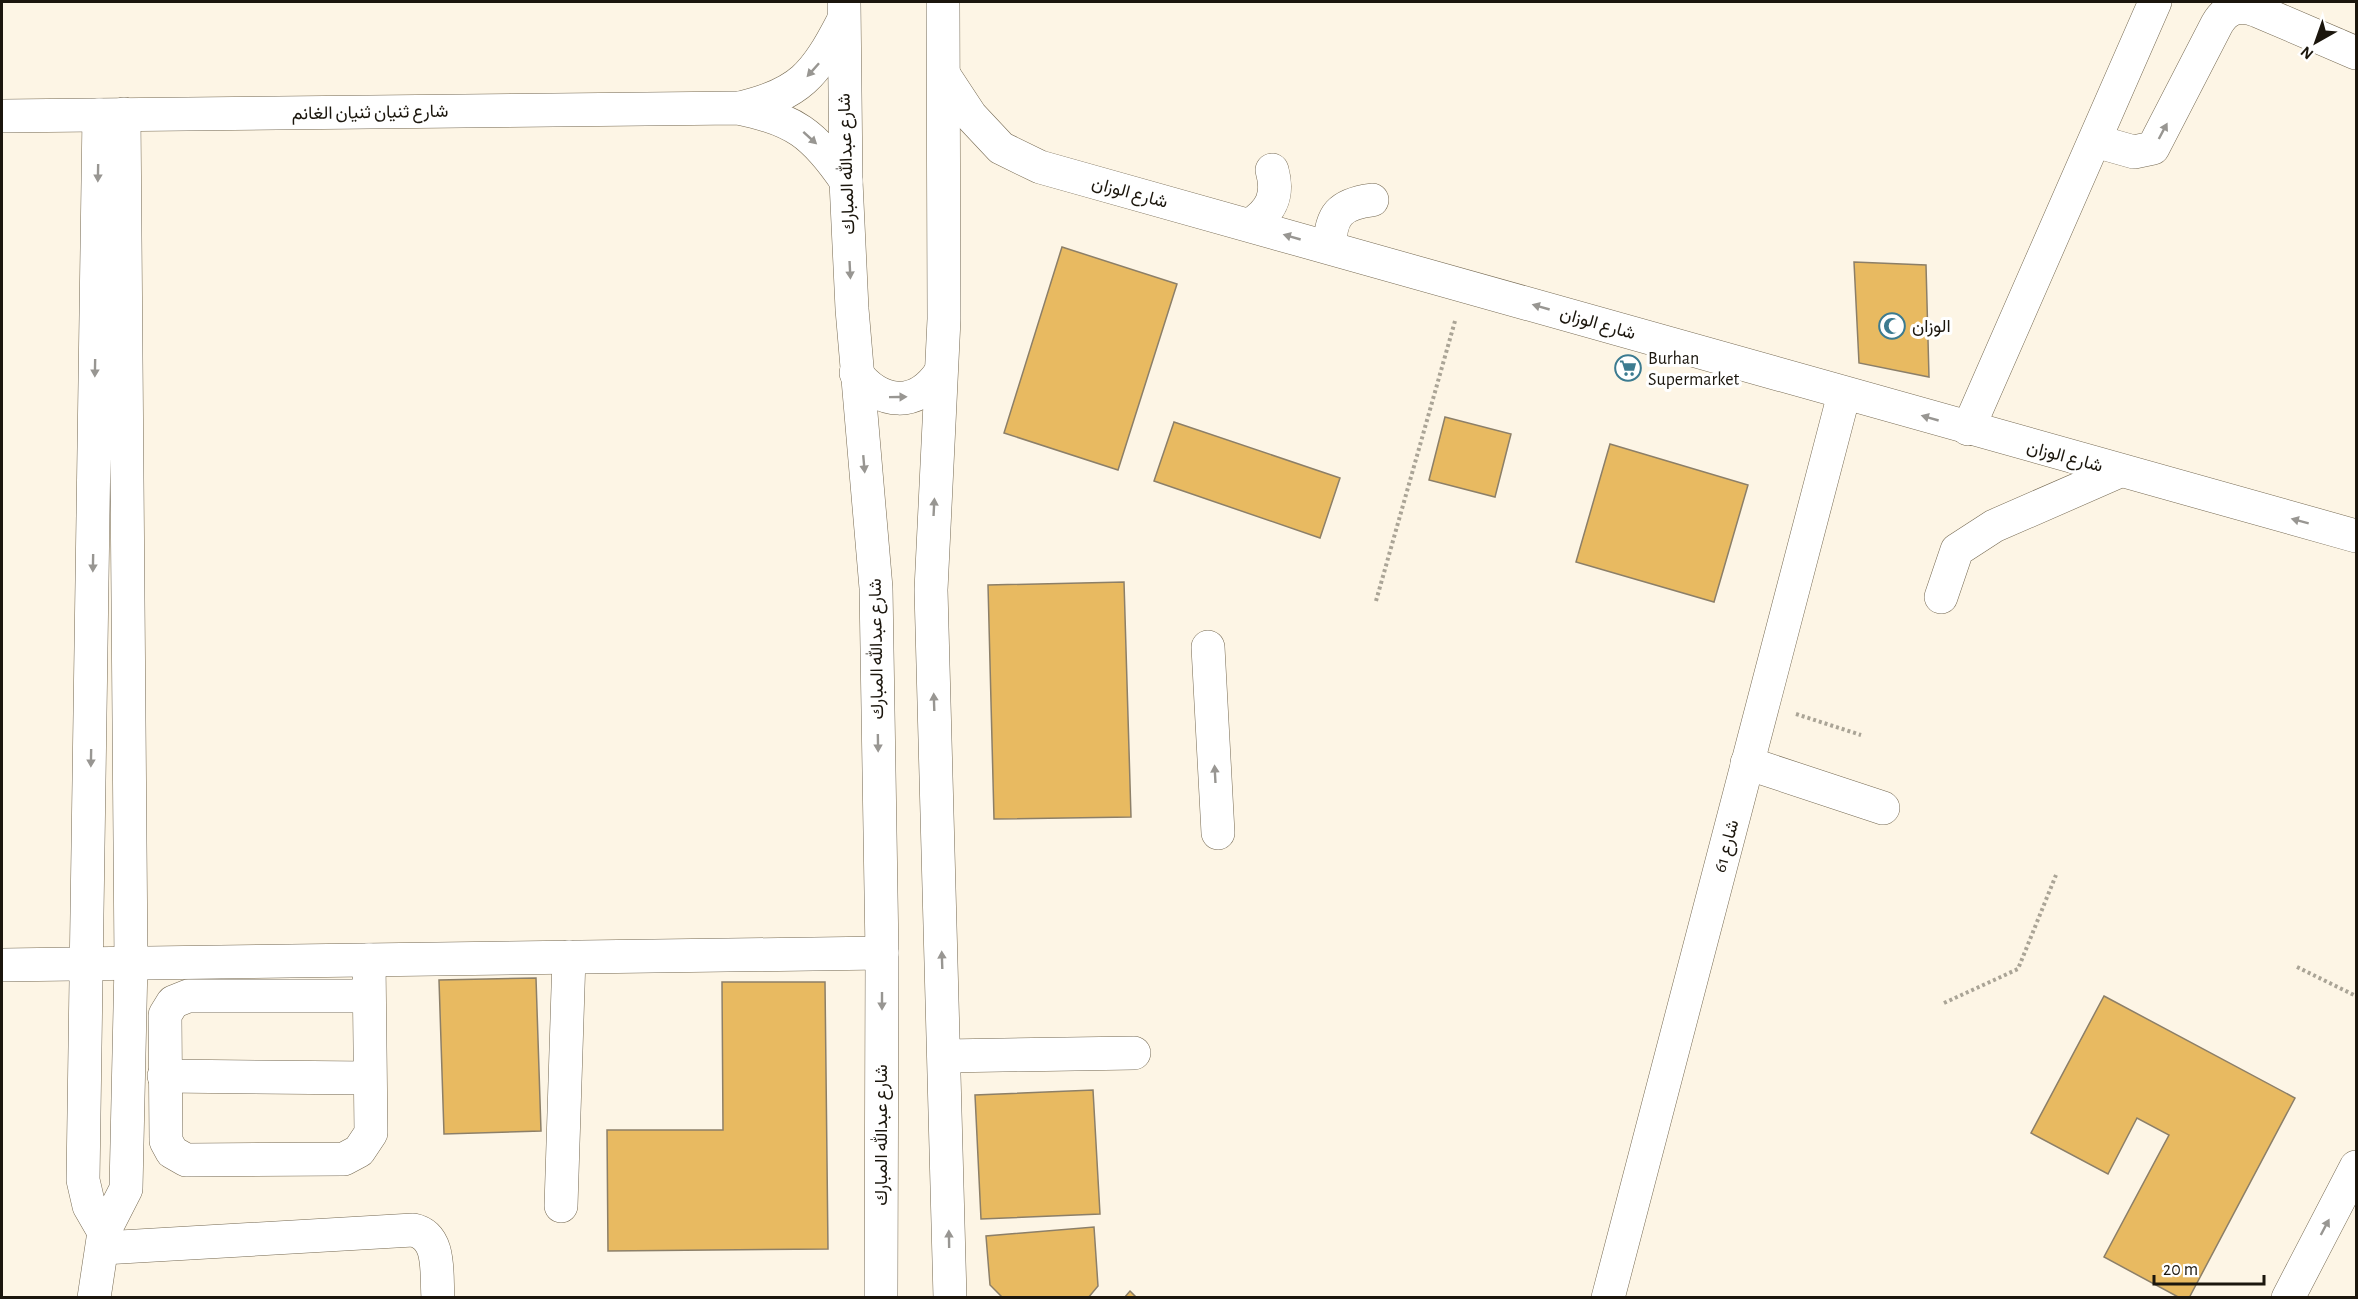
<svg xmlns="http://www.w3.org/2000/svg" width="2358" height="1299" viewBox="0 0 2358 1299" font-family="'Alegreya Sans',Vazirmatn,sans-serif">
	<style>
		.building { fill: #e8ba61; stroke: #8c7f68; stroke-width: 1.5 }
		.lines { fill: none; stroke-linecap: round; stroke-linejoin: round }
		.minor-casing { stroke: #756952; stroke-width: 34 }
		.major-casing { stroke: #756952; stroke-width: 34 }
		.path { stroke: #aaa496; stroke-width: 4; stroke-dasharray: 3 3; stroke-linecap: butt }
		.minor { stroke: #fff; stroke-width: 33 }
		.major { stroke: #fff; stroke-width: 33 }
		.oneway { fill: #989692 }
		.labels { text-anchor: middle; stroke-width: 6; stroke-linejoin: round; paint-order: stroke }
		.street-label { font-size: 18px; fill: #1b160d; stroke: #fff }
		.poi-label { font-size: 18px; fill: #1b160d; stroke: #fff; text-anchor: start }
	</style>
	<rect width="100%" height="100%" fill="#fdf5e5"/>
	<g class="building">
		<path d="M1062 247 1177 284 1118 470 1004 433Z"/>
		<path d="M1854 262 1926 265 1929 377 1859 363Z"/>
		<path d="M1445 417 1511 434 1495 497 1429 480Z"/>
		<path d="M1174 422 1340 478 1320 538 1154 481Z"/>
		<path d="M1610 444 1748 485 1714 602 1576 562Z"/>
		<path d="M1124 582 1131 817 994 819 988 585Z"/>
		<path d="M536 978 541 1131 444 1134 439 980Z"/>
		<path d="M722 982H825L828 1249 608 1251 607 1130H723Z"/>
		<path d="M2104 996 2295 1098 2189 1298H2180L2104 1257 2169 1135 2137 1118 2108 1174 2031 1133Z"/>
		<path d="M1093 1090 1100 1214 981 1219 975 1095Z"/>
		<path d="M1094 1227 1098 1286 1088 1298H1003L990 1285 986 1236Z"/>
		<path d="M1130 1291 1137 1298H1124Z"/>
	</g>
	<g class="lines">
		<g class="minor-casing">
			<g id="minor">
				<path d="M944 75 971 116 1001 148 1040 167 2356 536"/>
				<path d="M740 108C800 94 815 75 843 21"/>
				<path d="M99 115 83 1180 89 1206 104 1232 126 1189 131 963 124 114"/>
				<path d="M2 116 738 108C794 119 814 134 846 181"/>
				<path d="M2095 141 2134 152 2153 148 2217 24C2227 7 2240 4 2258 11L2356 53"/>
				<path d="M1250 225C1272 211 1279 195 1272 170"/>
				<path d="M1330 247C1330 215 1340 204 1372 200"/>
				<path d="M1968 429 2155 2"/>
				<path d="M1941 597 1957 550 1994 526 2120 471"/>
				<path d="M1208 647 1218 833"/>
				<path d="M1747 763 1883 808"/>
				<path d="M369 960 371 1133 359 1151 344 1159 186 1160 172 1152 166 1141 165 1015 173 1002 188 996H369"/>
				<path d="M2 965 882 953"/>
				<path d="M945 1056 1134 1053"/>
				<path d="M164 1076 369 1078"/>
				<path d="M561 1206 569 957"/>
				<path d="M103 1248 413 1230C442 1236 436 1274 438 1298"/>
				<path d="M94 1298 104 1232"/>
				<path d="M1608 1298 1844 394"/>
				<path d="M2288 1298 2356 1167"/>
			</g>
		</g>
		<g class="major-casing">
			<g id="major">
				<path d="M844 2 846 181 852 309 876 588 882 953 881 1298"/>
				<path d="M943 2 944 319 931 590 950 1298"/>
				<path d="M856 373C881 405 916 408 940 373"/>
			</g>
		</g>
		<g class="path">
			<path d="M1376 601 1455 321"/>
			<path d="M1796 714 1861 735"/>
			<path d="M2297 967 2356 996"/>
			<path d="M1944 1003 2018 969 2056 875"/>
		</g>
		<use href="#minor" class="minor"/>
		<use href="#major" class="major"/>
	</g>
	<defs><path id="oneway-solid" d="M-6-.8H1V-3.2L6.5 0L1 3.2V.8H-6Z" transform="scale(1.5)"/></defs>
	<g class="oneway">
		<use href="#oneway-solid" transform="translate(813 70) rotate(132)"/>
		<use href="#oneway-solid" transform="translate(2163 131) rotate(-62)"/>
		<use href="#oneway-solid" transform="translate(810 138) rotate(42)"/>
		<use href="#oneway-solid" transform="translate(98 173) rotate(91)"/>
		<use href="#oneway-solid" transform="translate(1292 237) rotate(-164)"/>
		<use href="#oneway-solid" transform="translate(850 270) rotate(87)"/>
		<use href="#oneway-solid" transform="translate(1541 307) rotate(-164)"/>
		<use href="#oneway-solid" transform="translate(95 368) rotate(91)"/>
		<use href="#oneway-solid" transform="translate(898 397) rotate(-1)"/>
		<use href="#oneway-solid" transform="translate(1930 418) rotate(-164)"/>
		<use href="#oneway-solid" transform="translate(864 464) rotate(85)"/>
		<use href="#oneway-solid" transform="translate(934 507) rotate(-87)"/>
		<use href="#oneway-solid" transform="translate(2300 521) rotate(-165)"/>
		<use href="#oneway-solid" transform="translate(93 563) rotate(91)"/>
		<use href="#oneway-solid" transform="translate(934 702) rotate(-92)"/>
		<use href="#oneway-solid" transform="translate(878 743) rotate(89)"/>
		<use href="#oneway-solid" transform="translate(91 758) rotate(91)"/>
		<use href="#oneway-solid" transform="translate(1215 774) rotate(-93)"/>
		<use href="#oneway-solid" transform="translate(942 960) rotate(-92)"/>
		<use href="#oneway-solid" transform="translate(882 1001) rotate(90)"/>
		<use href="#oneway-solid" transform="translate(2325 1227) rotate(-62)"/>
		<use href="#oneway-solid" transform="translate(949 1239) rotate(-91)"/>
	</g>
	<defs>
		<g id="mosque-ring" transform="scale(1.35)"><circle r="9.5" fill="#fff" stroke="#3c7b90" stroke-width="1.5"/><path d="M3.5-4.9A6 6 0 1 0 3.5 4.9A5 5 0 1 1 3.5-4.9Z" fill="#3c7b90"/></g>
		<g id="supermarket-ring" transform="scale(1.35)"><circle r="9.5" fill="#fff" stroke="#3c7b90" stroke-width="1.5"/><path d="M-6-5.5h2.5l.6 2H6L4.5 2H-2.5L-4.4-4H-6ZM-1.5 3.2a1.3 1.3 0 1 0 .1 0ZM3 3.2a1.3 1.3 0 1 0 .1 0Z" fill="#3c7b90"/></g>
	</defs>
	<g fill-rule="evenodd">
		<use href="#mosque-ring" x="1892" y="326"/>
		<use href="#supermarket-ring" x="1628" y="368"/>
	</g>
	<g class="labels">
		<g class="street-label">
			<text transform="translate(370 112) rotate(-1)" y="6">شارع ثنيان ثنيان الغانم</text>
			<text transform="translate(846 164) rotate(-92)" y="6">شارع عبدالله المبارك</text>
			<text transform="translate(1130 192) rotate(15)" y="6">شارع الوزان</text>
			<text transform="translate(1598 323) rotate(16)" y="6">شارع الوزان</text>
			<text transform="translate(2065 456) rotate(15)" y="6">شارع الوزان</text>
			<text transform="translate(876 649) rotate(-91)" y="6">شارع عبدالله المبارك</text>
			<text transform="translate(1726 846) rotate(-75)" y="6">شارع 61</text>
			<text transform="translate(881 1135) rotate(-90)" y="6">شارع عبدالله المبارك</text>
		</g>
		<g class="poi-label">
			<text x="1912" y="332">الوزان</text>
			<text x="1648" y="364">Burhan<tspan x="1648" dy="21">Supermarket</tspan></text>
		</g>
	</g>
	<rect width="2358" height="1299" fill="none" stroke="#1b160d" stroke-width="6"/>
	<g transform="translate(2316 42) rotate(220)" stroke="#ffffff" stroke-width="4.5" paint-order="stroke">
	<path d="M0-4.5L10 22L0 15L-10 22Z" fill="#1b160d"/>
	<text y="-9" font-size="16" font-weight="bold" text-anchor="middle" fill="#1b160d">N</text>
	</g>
	<path d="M2154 1275v9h110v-9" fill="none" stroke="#1b160d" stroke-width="3"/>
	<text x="2163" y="1275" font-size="18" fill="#1b160d" stroke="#ffffff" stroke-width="4.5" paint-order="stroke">20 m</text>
</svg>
